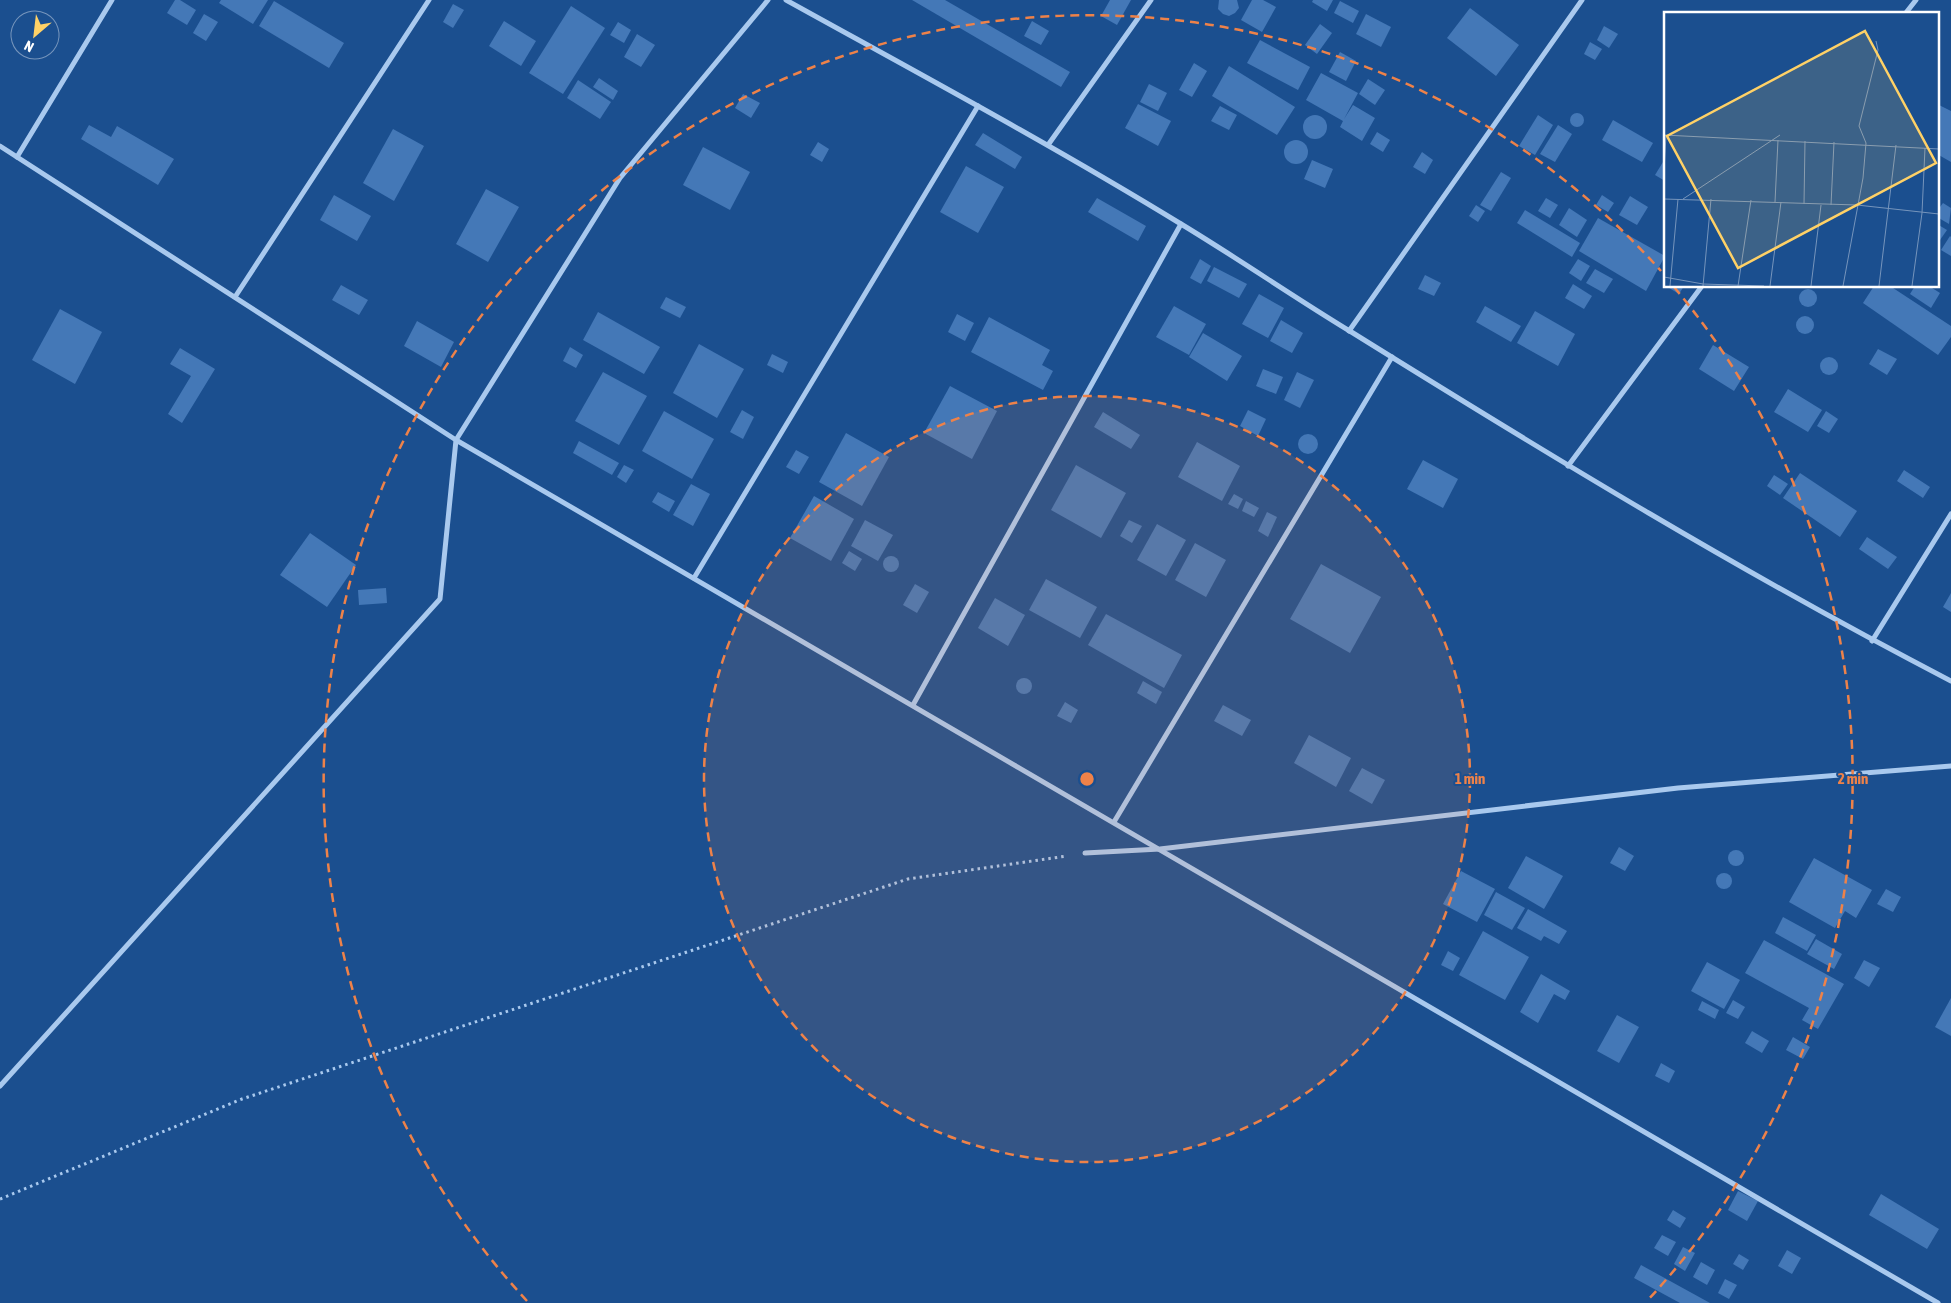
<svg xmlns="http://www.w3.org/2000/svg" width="1951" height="1303" viewBox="0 0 1951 1303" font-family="'Asap Condensed',sans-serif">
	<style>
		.building { fill: #4478b7 }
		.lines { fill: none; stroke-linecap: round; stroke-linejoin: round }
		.path { stroke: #a9c9ee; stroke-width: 3; stroke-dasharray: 2.5 4; stroke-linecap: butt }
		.street { stroke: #a9c9ee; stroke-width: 5 }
		.ring { fill: none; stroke: #ee8249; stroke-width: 2.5; stroke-dasharray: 9 6 }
		.inset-road { fill: none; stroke: #7695bc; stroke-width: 1 }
		.view { fill: #ffd166; fill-opacity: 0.15; stroke: #ffd166; stroke-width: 2.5 }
		.inset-edge { fill: none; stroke: #fff; stroke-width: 2.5 }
		.centre { fill: #ee8249; stroke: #1b4f8f; stroke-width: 2.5 }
		.ring-label { font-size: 15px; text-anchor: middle; font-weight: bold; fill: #ee8249; stroke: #1b4f8f; stroke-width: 4; stroke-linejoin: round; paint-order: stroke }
	</style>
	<rect width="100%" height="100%" fill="#1b4f8f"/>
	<g class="building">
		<path d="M175 0H180L196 10 187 25 167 13Z"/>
		<path d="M221 0H268L253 24 219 3Z"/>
		<path d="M912 0H945L1070 72 1061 87Z"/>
		<path d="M1110 0H1131L1117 25 1101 16Z"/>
		<path d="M1219 0H1237L1239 8 1235 13 1229 16 1223 14 1218 9Z"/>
		<path d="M1252 0H1263L1276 7 1262 32 1241 20Z"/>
		<path d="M1313 0H1333L1327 11 1312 2Z"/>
		<path d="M274 1 344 43 329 68 259 26Z"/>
		<path d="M1340 1 1359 11 1353 23 1334 13Z"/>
		<path d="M453 4 464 10 453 28 443 22Z"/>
		<path d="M571 6 605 28 563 94 529 73Z"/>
		<path d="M1470 8 1519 45 1496 76 1447 38Z"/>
		<path d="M204 14 218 22 206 41 193 33Z"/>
		<path d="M1366 14 1391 27 1381 47 1356 34Z"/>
		<path d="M504 21 536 41 521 66 489 46Z"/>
		<path d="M1032 21 1049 31 1041 45 1024 36Z"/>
		<path d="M618 22 631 30 624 43 610 35Z"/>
		<path d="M1320 24 1332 33 1317 54 1305 45Z"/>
		<path d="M1604 26 1618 34 1609 48 1597 40Z"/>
		<path d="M637 34 655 45 641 67 624 57Z"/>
		<path d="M1260 40 1310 67 1298 90 1247 63Z"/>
		<path d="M1590 42 1602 49 1595 60 1584 54Z"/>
		<path d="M1340 52 1356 61 1346 81 1329 72Z"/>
		<path d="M1194 63 1207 71 1192 97 1179 90Z"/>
		<path d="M1229 66 1295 107 1277 135 1212 96Z"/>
		<path d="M1321 73 1358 93 1344 119 1353 105 1375 118 1362 141 1340 127 1343 121 1306 100Z"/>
		<path d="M599 78 618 91 613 100 593 87Z"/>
		<path d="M1368 79 1385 90 1375 105 1359 94Z"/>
		<path d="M578 80 611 102 600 119 567 98Z"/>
		<path d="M1149 84 1167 93 1158 111 1140 102Z"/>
		<path d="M743 94 760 103 751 118 735 108Z"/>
		<path d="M1138 104 1171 121 1158 146 1125 128Z"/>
		<path d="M1937 104 1951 111V162L1937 154Z"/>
		<path d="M1220 106 1237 115 1229 130 1211 121Z"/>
		<circle cx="1577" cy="120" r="7"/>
		<path d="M1538 115 1553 125 1535 155 1519 146Z"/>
		<circle cx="1315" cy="127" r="12"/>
		<path d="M1613 120 1653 143 1642 162 1602 140Z"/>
		<path d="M89 125 111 137 117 126 174 159 158 185 81 139Z"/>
		<path d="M1558 125 1572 134 1555 162 1540 154Z"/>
		<path d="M393 129 424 146 394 201 363 183Z"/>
		<path d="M1377 132 1390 140 1383 152 1370 144Z"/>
		<path d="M983 133 1022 157 1015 169 975 145Z"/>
		<circle cx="1296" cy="152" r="12"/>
		<path d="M818 142 829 149 822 162 810 155Z"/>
		<path d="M703 147 750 172 730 210 683 185Z"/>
		<path d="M1422 152 1433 160 1425 174 1413 167Z"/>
		<path d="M1312 160 1333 169 1325 188 1304 179Z"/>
		<path d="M1663 162 1665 163V181L1655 175Z"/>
		<path d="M966 166 1004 187 978 233 940 212Z"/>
		<path d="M1501 172 1511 178 1491 211 1480 205Z"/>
		<path d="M486 189 519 207 488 262 456 244Z"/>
		<path d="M334 195 371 216 357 241 320 220Z"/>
		<path d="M1602 195 1614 203 1608 212 1596 205Z"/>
		<path d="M1630 196 1648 207 1637 225 1619 215Z"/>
		<path d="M1097 198 1146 226 1138 241 1088 212Z"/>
		<path d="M1546 198 1558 205 1550 218 1538 211Z"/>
		<path d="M1943 203 1951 208 1949 224 1937 217V211Z"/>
		<path d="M1476 205 1485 211 1478 222 1469 216Z"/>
		<path d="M1569 208 1587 220 1577 237 1559 225Z"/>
		<path d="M1525 210 1580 243 1572 257 1517 223Z"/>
		<path d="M1598 218 1665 256 1646 291 1579 251Z"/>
		<path d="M1937 224 1947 230 1940 240 1937 238Z"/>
		<path d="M1950 236 1951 237V256L1941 250Z"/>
		<path d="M1200 259 1211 266 1201 284 1190 278Z"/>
		<path d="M1578 259 1590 266 1581 281 1569 273Z"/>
		<path d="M1214 267 1247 284 1239 298 1207 281Z"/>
		<path d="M1595 269 1613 279 1604 293 1586 283Z"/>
		<path d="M1425 275 1441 283 1434 296 1418 289Z"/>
		<path d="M1573 284 1592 296 1584 309 1565 298Z"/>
		<path d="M341 285 368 300 359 315 332 300Z"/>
		<path d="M1666 286H1684L1679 294Z"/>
		<path d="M1874 286H1890L1951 326V337L1938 355 1863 303Z"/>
		<path d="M1915 286H1929L1940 293 1931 308 1910 294Z"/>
		<circle cx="1808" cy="298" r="9"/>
		<path d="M1259 294 1284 308 1268 338 1242 324Z"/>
		<path d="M666 297 686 307 680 318 660 308Z"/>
		<path d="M1174 306 1206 324 1189 355 1156 337Z"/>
		<path d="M1485 306 1521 326 1511 342 1476 322Z"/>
		<path d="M60 309 102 332 75 384 32 360Z"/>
		<path d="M1535 311 1575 334 1558 366 1517 343Z"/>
		<path d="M598 312 660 347 644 374 583 340Z"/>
		<path d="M957 314 974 323 965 341 948 332Z"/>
		<circle cx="1805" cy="325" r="9"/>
		<path d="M989 317 1050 350 1042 365 1053 371 1043 390 971 352Z"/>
		<path d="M1281 320 1303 333 1292 353 1270 341Z"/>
		<path d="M417 321 454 342 441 367 404 346Z"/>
		<path d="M1203 333 1242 356 1227 381 1189 357Z"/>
		<path d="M699 344 744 369 717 418 673 393Z"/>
		<path d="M1713 345 1749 367 1734 391 1699 369Z"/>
		<path d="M570 347 583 355 576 368 563 361Z"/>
		<path d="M180 348 215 369 182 423 168 414 191 376 170 364Z"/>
		<path d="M1878 349 1897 359 1887 375 1869 364Z"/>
		<path d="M772 354 788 362 783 373 767 365Z"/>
		<circle cx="1829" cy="366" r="9"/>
		<path d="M1263 369 1283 377 1276 394 1256 386Z"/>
		<path d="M603 372 647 396 619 445 575 421Z"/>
		<path d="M1297 372 1314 380 1300 408 1284 400Z"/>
		<path d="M950 386 997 411 972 459 924 433Z"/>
		<path d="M1788 389 1822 410 1808 432 1774 412Z"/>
		<path d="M742 410 754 417 743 439 730 432Z"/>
		<path d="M1248 410 1266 419 1258 436 1240 426Z"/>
		<path d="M664 411 714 439 692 479 642 451Z"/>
		<path d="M1826 411 1838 419 1829 433 1817 426Z"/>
		<path d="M1103 412 1140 435 1131 449 1094 427Z"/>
		<path d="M846 433 889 457 862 506 819 482Z"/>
		<circle cx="1308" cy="444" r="10"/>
		<path d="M579 441 619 463 612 475 573 453Z"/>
		<path d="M1197 442 1240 466 1222 501 1178 477Z"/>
		<path d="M796 450 809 457 799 474 786 467Z"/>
		<path d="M1423 460 1458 479 1443 508 1407 489Z"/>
		<path d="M624 465 634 470 626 483 617 477Z"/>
		<path d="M1076 465 1126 493 1101 538 1051 510Z"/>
		<path d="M1904 470 1930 487 1923 498 1897 481Z"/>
		<path d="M1800 473 1857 511 1840 537 1783 498Z"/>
		<path d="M1774 475 1788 484 1780 495 1767 486Z"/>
		<path d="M691 484 710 494 693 526 673 515Z"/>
		<path d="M658 492 675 501 669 512 652 502Z"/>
		<path d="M1234 494 1243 499 1238 509 1228 504Z"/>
		<path d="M814 496 854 519 831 561 790 538Z"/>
		<path d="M1246 501 1259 508 1254 517 1242 511Z"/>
		<path d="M1267 512 1277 517 1268 537 1258 531Z"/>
		<path d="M865 520 893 535 878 561 851 546Z"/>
		<path d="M1129 520 1142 526 1132 543 1120 536Z"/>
		<path d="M1157 524 1186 540 1166 576 1137 560Z"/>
		<path d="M310 533 356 565 327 607 280 575Z"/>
		<path d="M1867 537 1897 557 1888 569 1859 549Z"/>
		<path d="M1195 543 1226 560 1206 597 1175 580Z"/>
		<path d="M849 551 862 559 855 571 842 563Z"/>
		<circle cx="891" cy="564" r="8"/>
		<path d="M1321 564 1381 597 1350 653 1290 619Z"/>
		<path d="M1046 579 1097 607 1080 638 1029 610Z"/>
		<path d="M915 584 929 592 917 613 903 605Z"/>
		<path d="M386 588 387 603 359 605 358 590Z"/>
		<path d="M1951 593V612L1943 607Z"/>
		<path d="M995 598 1025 615 1008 646 978 628Z"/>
		<path d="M1106 614 1182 655 1164 688 1088 645Z"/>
		<circle cx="1024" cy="686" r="8"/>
		<path d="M1143 681 1162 692 1156 704 1137 693Z"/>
		<path d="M1065 702 1078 710 1071 723 1057 716Z"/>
		<path d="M1223 705 1251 720 1242 736 1214 721Z"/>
		<path d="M1309 735 1351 758 1336 787 1294 763Z"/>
		<path d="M1362 768 1385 780 1372 804 1349 791Z"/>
		<path d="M1619 847 1634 856 1625 871 1610 863Z"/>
		<circle cx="1736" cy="858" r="8"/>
		<path d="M1526 856 1563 876 1544 909 1508 888Z"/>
		<path d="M1814 858 1872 890 1856 918 1845 911 1835 928 1789 902Z"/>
		<path d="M1461 871 1495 889 1477 922 1443 904Z"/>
		<circle cx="1724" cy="881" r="8"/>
		<path d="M1886 889 1901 897 1893 912 1877 904Z"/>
		<path d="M1496 892 1525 908 1512 930 1484 915Z"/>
		<path d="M1528 909 1567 931 1559 944 1544 936 1541 941 1517 928Z"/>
		<path d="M1783 917 1816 935 1807 951 1775 933Z"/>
		<path d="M1483 931 1529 957 1505 1000 1459 975Z"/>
		<path d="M1816 939 1842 954 1834 969 1807 954Z"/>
		<path d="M1764 940 1844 984 1818 1029 1802 1020 1809 1008 1745 973Z"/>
		<path d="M1448 951 1460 958 1453 971 1441 965Z"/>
		<path d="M1864 960 1880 968 1869 987 1854 978Z"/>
		<path d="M1707 962 1740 980 1724 1009 1691 991Z"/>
		<path d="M1541 974 1570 991 1565 1000 1554 994 1538 1023 1520 1012Z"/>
		<path d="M1951 998V1036L1935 1027Z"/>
		<path d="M1733 1000 1745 1007 1738 1019 1726 1013Z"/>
		<path d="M1702 1001 1719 1010 1715 1019 1698 1010Z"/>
		<path d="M1617 1015 1639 1027 1619 1063 1597 1051Z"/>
		<path d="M1752 1031 1769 1041 1762 1053 1745 1043Z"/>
		<path d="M1793 1037 1810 1047 1803 1059 1786 1050Z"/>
		<path d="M1661 1063 1675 1071 1669 1083 1655 1076Z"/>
		<path d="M1738 1191 1758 1201 1747 1221 1728 1210Z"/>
		<path d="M1881 1194 1939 1229 1927 1249 1869 1215Z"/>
		<path d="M1673 1210 1686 1218 1680 1228 1667 1220Z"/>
		<path d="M1662 1235 1676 1242 1668 1256 1654 1248Z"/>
		<path d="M1683 1247 1695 1253 1685 1271 1674 1264Z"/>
		<path d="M1787 1250 1801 1258 1792 1274 1778 1266Z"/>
		<path d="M1739 1254 1749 1260 1743 1270 1733 1264Z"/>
		<path d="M1701 1262 1715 1270 1707 1285 1693 1277Z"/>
		<path d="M1641 1265 1710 1303H1680L1634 1278Z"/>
		<path d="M1725 1279 1737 1285 1729 1299 1718 1293Z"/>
	</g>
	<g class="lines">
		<path class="path" d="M0 1199 242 1099 908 879 1067 856"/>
		<g class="street">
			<path d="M786 0C918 73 1052 145 1181 224 1239 259 1295 298 1353 333 1549 455 1746 575 1951 681"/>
			<path d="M1905 14 1916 0"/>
			<path d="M1048 145 1151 0"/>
			<path d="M0 146 456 440 1938 1303"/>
			<path d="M17 157 112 0"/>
			<path d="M235 297 429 0"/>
			<path d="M1349 331 1582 0"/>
			<path d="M1568 466 1702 286"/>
			<path d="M694 578 978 106"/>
			<path d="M1872 641 1951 514"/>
			<path d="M913 705 1181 224"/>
			<path d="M1114 822 1392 357"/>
			<path d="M1085 853 1160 849 1678 788 1951 766"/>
			<path d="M0 1086 440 599 456 440 620 178 768 0"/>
		</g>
	</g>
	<circle cx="1087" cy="779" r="383" fill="#ee8249" fill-opacity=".12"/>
	<g class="ring">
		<circle cx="1087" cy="779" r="383"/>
		<path d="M527 1301A766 766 0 1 1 1661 271M1674 287A766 766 0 0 1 1647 1301"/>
	</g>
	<g transform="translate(1664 12)">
		<rect width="275" height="275" fill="#1b4f8f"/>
		<path class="inset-road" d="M0 123 275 137M0 159 2 123M0 187 193 193 275 202M19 187 116 123M111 190 114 128M140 192 141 129M167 193 170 130M0 265 39 272 100 274M6 274 14 187M39 274 47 187M74 274 87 188M106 274 117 190M147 274 157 193M179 274 199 166 202 131 195 114 214 38 212 29M215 274 232 133M248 274 258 201 261 136"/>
		<path class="view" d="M201 19 272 151 74 256 3 124Z"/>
		<rect width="275" height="275" class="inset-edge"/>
	</g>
	<circle cx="1087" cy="779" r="8" class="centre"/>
	<g class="ring-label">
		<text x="1470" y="784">1 min</text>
		<text x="1853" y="784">2 min</text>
	</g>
	<g transform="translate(35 35) rotate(208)"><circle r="24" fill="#1b4f8f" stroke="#7695bc"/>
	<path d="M0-4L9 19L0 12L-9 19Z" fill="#ffd166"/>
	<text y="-8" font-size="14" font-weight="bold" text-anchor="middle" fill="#ffffff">N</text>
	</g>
</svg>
